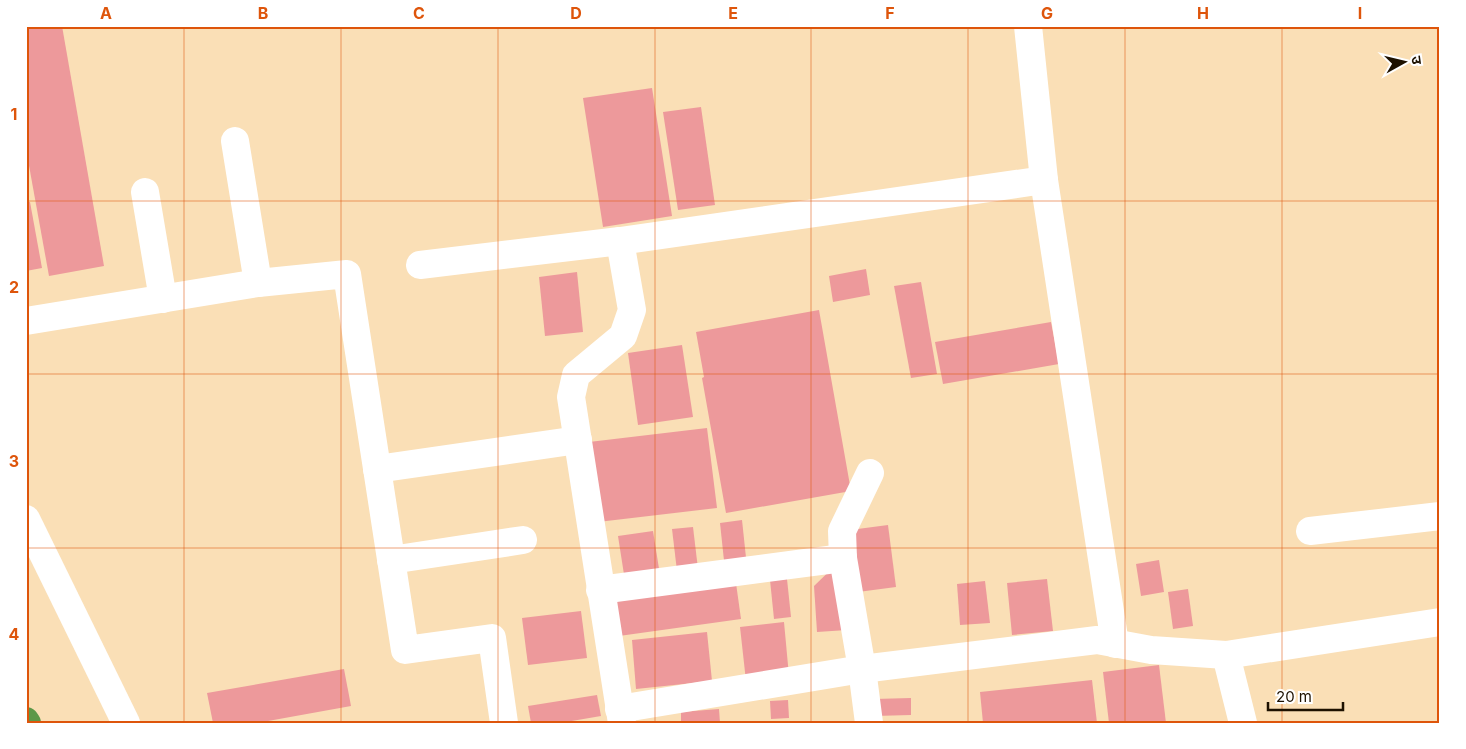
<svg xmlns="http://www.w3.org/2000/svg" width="1466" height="749" viewBox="0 0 1466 749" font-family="Inter,'Noto Sans Devanagari',sans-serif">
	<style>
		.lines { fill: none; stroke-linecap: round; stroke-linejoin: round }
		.canal { stroke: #5d9848; stroke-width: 26 }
		.building { fill: #ed999b }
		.minor { stroke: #fff; stroke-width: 28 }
		.grid { fill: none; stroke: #de550b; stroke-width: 1; stroke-opacity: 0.55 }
		.neatline { fill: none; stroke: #de550b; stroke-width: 2 }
		.grid-label { font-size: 16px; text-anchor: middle; font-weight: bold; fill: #de550b }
	</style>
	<rect width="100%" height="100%" fill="#fadfb6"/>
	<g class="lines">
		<path class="canal" d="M26 720 28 723"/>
	</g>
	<g class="building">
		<path d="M26 26H62L104 266 49 276 26 149Z"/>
		<path d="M652 88 672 216 603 227 583 98Z"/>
		<path d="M701 107 715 205 678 210 663 112Z"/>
		<path d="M26 202H30L42 268 26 271Z"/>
		<path d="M866 269 870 295 833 302 829 276Z"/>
		<path d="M577 272 583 332 545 336 539 277Z"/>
		<path d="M921 282 937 374 911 378 894 286Z"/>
		<path d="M819 310 851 491 726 513 702 378 704 377 696 332Z"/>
		<path d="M1051 322 1059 364 943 384 935 342Z"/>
		<path d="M682 345 693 417 638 425 628 353Z"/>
		<path d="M707 428 717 508 598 522 589 442Z"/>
		<path d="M742 520 747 567 725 570 720 523Z"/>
		<path d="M888 525 896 587 858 592 850 530Z"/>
		<path d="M693 527 698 569 677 571 672 529Z"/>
		<path d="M653 531 660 575 625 581 618 536Z"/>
		<path d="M843 558 847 630 817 632 814 586Z"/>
		<path d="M1159 560 1164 592 1141 596 1136 564Z"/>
		<path d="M735 576 741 619 619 636 613 593Z"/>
		<path d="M787 579 791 617 774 619 770 580Z"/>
		<path d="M1047 579 1053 631 1012 635 1007 583Z"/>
		<path d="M985 581 990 623 960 625 957 584Z"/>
		<path d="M1188 589 1193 626 1173 629 1168 592Z"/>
		<path d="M581 611 587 658 528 665 522 618Z"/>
		<path d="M784 622 789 676 746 681 740 627Z"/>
		<path d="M707 632 712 681 636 689 632 640Z"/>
		<path d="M1159 665 1166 723H1109L1103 672Z"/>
		<path d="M344 669 351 706 257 723H213L207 693Z"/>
		<path d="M1092 680 1097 723H983L980 692Z"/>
		<path d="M597 695 601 716 560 723H531L528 706Z"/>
		<path d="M911 698V715L874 716V699Z"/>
		<path d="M788 700 789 718 771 719 770 701Z"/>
		<path d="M719 709 720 723H681V712Z"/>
	</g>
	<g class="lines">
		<g class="minor">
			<path d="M1028 26 1044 180 1115 644"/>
			<path d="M235 141 258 283"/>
			<path d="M145 192 163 299"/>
			<path d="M620 241 632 310 623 336 576 375 571 397 622 723"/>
			<path d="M420 265 620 241 1044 180"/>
			<path d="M26 321 258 283 347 274 405 650 492 638 504 723"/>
			<path d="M377 469 578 440"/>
			<path d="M26 519 126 723"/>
			<path d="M1310 531 1440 516"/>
			<path d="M391 560 523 540"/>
			<path d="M600 590 843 558"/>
			<path d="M1226 655 1243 723"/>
			<path d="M619 709 862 669 1097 640 1151 650 1226 655 1440 622"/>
			<path d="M869 723 862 669 843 558 842 531 870 473"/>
		</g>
	</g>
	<path class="grid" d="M184 26V723M341 26V723M498 26V723M655 26V723M811 26V723M968 26V723M1125 26V723M1282 26V723M26 201H1440M26 374H1440M26 548H1440"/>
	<rect width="1466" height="749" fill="none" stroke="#ffffff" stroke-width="55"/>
	<g transform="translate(1404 62) rotate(82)" stroke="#ffffff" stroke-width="4" paint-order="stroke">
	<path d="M0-4L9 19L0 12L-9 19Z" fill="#1d1100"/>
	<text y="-8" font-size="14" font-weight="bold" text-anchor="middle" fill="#1d1100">उ</text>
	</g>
	<path d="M1268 702v8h75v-8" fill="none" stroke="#1d1100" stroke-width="2.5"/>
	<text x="1276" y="702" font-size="15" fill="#1d1100" stroke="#ffffff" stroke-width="4" paint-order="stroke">20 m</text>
	<rect x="28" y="28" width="1410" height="694" class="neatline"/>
	<g class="grid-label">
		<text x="106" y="19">A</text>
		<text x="263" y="19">B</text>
		<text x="419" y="19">C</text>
		<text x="576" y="19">D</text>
		<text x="733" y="19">E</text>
		<text x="890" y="19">F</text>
		<text x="1047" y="19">G</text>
		<text x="1203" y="19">H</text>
		<text x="1360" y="19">I</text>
		<text x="14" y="120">1</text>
		<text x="14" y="293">2</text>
		<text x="14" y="467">3</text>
		<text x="14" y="640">4</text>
	</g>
</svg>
